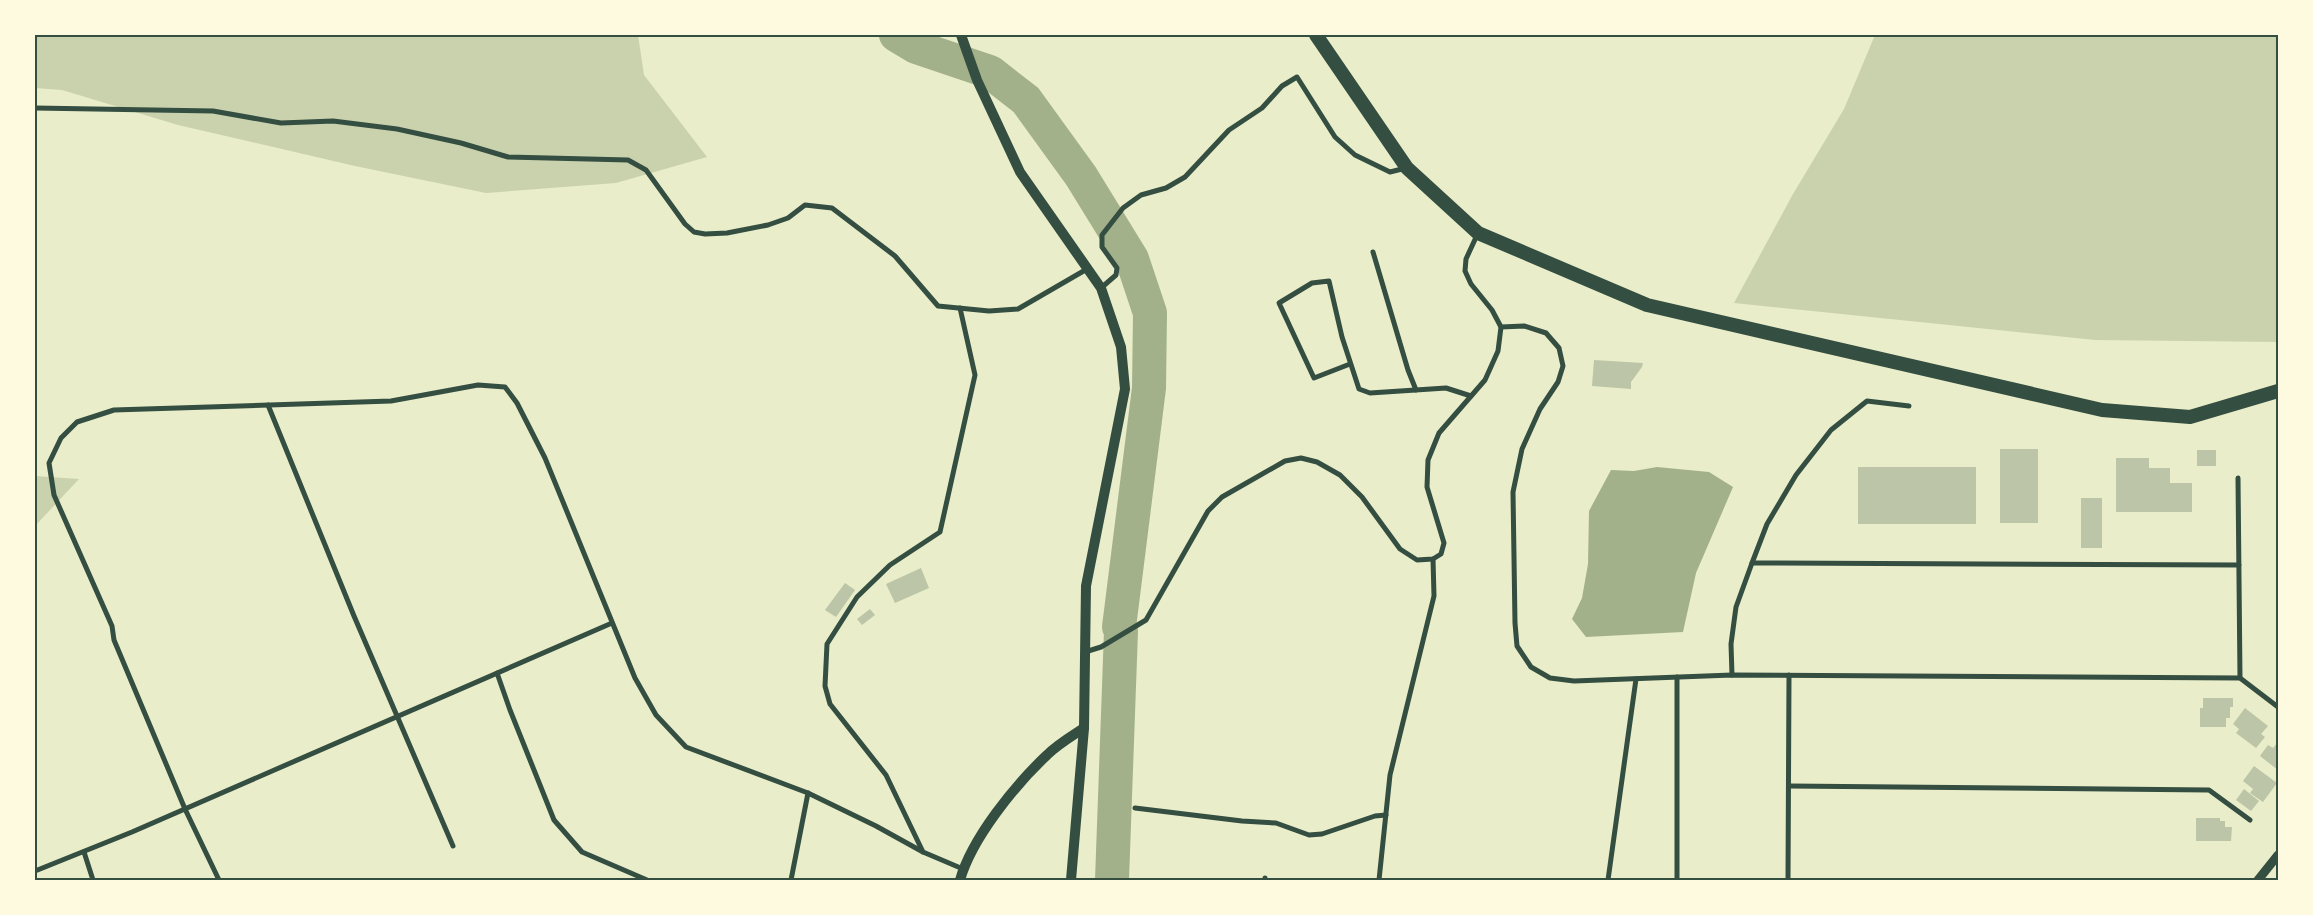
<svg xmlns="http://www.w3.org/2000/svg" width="2313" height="915" viewBox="0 0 2313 915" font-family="'PT Serif',serif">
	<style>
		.green { fill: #cad2ad }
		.water { fill: #a3b18a }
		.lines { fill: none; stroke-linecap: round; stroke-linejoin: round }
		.river { stroke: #a3b18a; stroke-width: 34 }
		.building { fill: #bcc5a7 }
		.minor { stroke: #344e41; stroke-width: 5 }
		.tertiary { stroke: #344e41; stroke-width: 9 }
		.secondary { stroke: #344e41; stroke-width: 10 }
		.trunk { stroke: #344e41; stroke-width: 14 }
		.neatline { fill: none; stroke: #344e41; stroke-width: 2 }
	</style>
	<rect width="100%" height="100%" fill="#e9edc9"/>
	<g class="green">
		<path d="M35 35H638L644 75 707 157 616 183 486 193 355 166 178 125 62 90 35 88Z"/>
		<path d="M1875 35H2278V342L2095 340 1734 303 1793 194 1844 109Z"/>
		<path d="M35 476 79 479 35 526Z"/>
	</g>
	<path class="water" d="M1657 467 1709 472 1733 487 1696 573 1683 632 1586 637 1572 619 1582 598 1588 564 1589 511 1611 470 1634 471Z"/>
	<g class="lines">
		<path class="river" d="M896 35 916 47 990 72 1026 100 1081 176 1132 259 1150 313 1149 388 1119 627 1121 631 1112 880"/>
	</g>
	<g class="building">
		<path d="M1594 360 1643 363 1642 367 1631 382V389L1592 386Z"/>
		<rect x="2000" y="449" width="38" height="74"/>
		<rect x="2197" y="450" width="19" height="16"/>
		<path d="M2116 458H2149V468H2170V483H2192V512H2116Z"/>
		<rect x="1858" y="467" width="118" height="57"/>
		<rect x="2081" y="498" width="21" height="50"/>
		<path d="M921 568 929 588 895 603 886 584Z"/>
		<path d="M845 583 855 590 836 617 825 610Z"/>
		<path d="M870 609 875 615 862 625 857 619Z"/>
		<path d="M2203 698H2233V707H2230V718H2226V727H2200V708H2203Z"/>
		<path d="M2245 708 2268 726 2261 734 2265 737 2256 748 2236 733 2239 729 2233 724Z"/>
		<path d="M2278 742V770L2260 756 2268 745 2273 748Z"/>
		<path d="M2254 766 2277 783 2263 802 2250 793 2253 789 2243 781Z"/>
		<path d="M2244 789 2259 801 2251 811 2236 800Z"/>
		<path d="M2196 818H2220V821H2225V827H2232L2231 841H2196Z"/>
	</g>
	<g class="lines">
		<g class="minor">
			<path d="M35 108 213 111 281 123 333 121 397 129 461 143 508 157 628 160 646 170 685 224 694 232 705 234 727 233 768 225 788 218 805 205 832 208 895 256 938 306 989 311 1018 309 1087 269"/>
			<path d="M1373 252 1408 370 1416 390"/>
			<path d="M1101 288 1116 275 1117 268 1102 247V235L1123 208 1141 195 1166 188 1185 177 1229 130 1262 108 1282 86 1297 77 1335 137 1355 155 1390 172 1406 168"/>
			<path d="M1501 327 1524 326 1546 333 1559 348 1563 366 1558 382 1540 409 1522 449 1513 492 1515 623 1517 646 1531 667 1550 678 1574 681 1732 675 2240 678 2278 707"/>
			<path d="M1350 364 1314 378 1279 303 1312 283 1329 281 1342 337 1359 389 1370 393 1446 388 1471 396"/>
			<path d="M268 405 354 616 453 846"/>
			<path d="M2238 478 2240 678"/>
			<path d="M1752 563 1767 524 1796 475 1831 430 1867 401 1909 406"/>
			<path d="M1085 652 1101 647 1146 620 1208 511 1222 497 1285 461 1301 458 1317 462 1340 475 1362 497 1400 549 1417 560 1433 559 1441 554 1444 543 1427 487 1428 460 1439 433 1485 380 1498 351 1501 327 1492 310 1471 284 1465 271 1466 259 1478 233"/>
			<path d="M497 673 510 710 554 820 582 852 647 880"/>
			<path d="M1732 675 1731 644 1736 607 1752 563 2239 565"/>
			<path d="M1677 677V880"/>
			<path d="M1789 786 2209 790 2250 820"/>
			<path d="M1135 808 1242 821 1276 823 1309 835 1322 834 1375 816 1386 815"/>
			<path d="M84 852 93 880"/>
			<path d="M923 852 886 775 830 704 825 686 827 644 857 597 890 565 940 532 975 375 960 308"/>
			<path d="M35 871 132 832 612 623"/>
			<path d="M1265 878V880"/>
			<path d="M219 880 185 809 114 640 112 626 54 495 49 463 61 438 77 422 114 410 391 401 478 385 505 387 517 403 545 458 635 678 656 715 686 747 808 793 876 826 923 852 963 869"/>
			<path d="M791 880 808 793"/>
			<path d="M1379 880 1390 775 1434 596 1433 559"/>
			<path d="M1608 880 1636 679"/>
			<path d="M1788 880 1789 675"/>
		</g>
		<path class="tertiary" d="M2258 880 2278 855"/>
		<g class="secondary">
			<path d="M961 35 977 80 1020 172 1101 288 1121 347 1125 389 1086 586 1084 728 1071 880"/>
			<path d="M960 880C972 838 1015 785 1047 755 1058 744 1072 736 1084 728"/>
		</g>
		<path class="trunk" d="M1316 35 1407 168 1478 233 1647 305 2102 410 2190 417 2278 391"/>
	</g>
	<rect width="2313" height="915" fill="none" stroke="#fefae0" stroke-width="72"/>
	<rect x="36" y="36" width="2241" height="843" class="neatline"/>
</svg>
